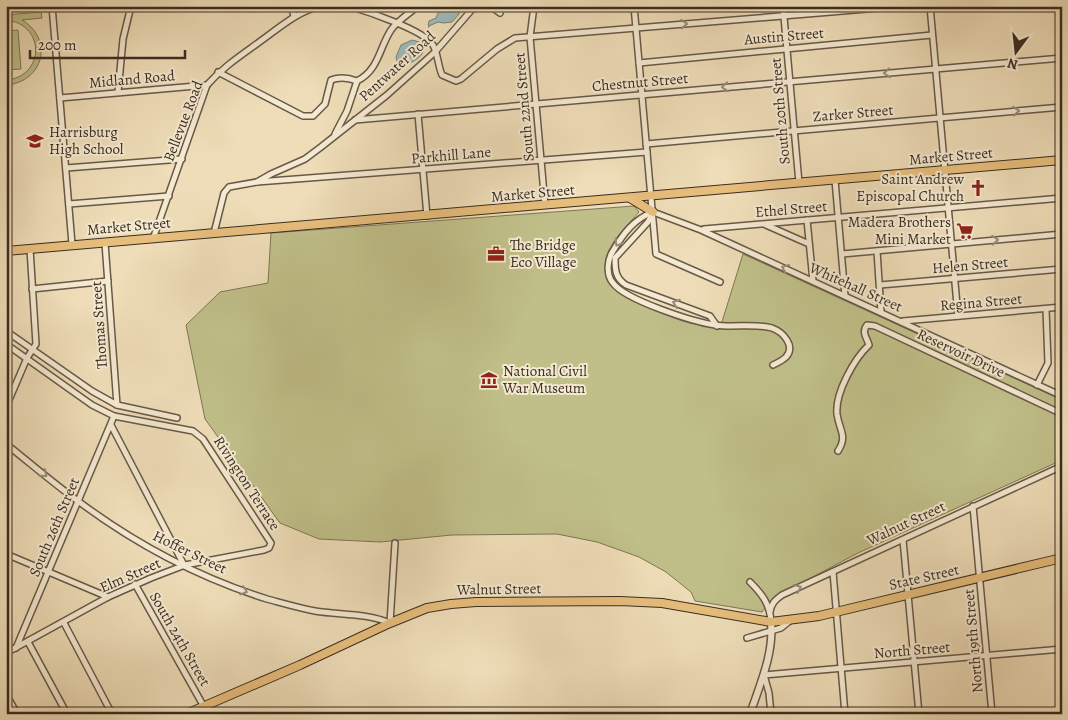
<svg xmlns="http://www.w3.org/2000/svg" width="1068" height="720" viewBox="0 0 1068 720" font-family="Alegreya,serif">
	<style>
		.green { fill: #c0bf89; stroke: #7e7654 }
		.water { fill: #9ebab9; stroke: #76827c }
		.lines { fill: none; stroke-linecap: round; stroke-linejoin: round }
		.stream { stroke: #76827c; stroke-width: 1 }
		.minor-casing { stroke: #685946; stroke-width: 8 }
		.tertiary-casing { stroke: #685946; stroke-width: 9 }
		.primary-casing { stroke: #3b2d20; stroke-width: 10 }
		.minor { stroke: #f4e9d1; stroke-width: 5 }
		.tertiary { stroke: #f4e9d1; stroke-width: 6 }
		.primary { stroke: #e7be7c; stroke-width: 8 }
		.oneway { stroke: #988b78 }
		.labels { text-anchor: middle; stroke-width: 4; stroke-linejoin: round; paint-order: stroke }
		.street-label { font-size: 15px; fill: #3b2d20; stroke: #f4e9d1 }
		.poi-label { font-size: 15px; fill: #3b2d20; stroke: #f4e9d1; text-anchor: start }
	</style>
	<rect width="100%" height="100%" fill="#eeddb8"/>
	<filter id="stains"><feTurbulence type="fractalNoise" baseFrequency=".004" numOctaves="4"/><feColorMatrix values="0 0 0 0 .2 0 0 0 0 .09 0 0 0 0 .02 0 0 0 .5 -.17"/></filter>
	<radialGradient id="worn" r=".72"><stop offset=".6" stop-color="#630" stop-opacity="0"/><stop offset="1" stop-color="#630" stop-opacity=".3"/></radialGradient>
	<g class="green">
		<path d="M41 12 42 18 22 20C54 39 44 82 6 85V80C45 77 46 24 6 20V15Z"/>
		<path d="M18 30 21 69 6 70V31Z"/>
		<path d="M634 206 639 212C628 225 609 242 606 259 600 292 637 303 661 312 670 316 680 321 690 323 700 325 711 324 721 325L743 254 1062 400V460L858 553 773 598 762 612 695 601 691 592 666 572 639 557 597 542 557 534 452 535 380 542 319 539 280 523 205 419 186 325 220 292 268 283 271 233Z"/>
	</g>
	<g class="water">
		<path d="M441 6H461L459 14 452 22 443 23 438 22 429 26 428 25 429 21 436 18Z"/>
		<path d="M412 40 423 43C426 53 419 59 410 63H407L403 65 398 64 396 57 401 45Z"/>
	</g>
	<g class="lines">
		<g class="stream">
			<path d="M425 33 430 25"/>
			<path d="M379 86 380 77 392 71 398 65"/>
		</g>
		<g class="minor-casing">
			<g id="minor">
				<path d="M52 6 72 244"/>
				<path d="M292 6 294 17"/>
				<path d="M349 6C366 11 424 30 433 45 438 54 438 66 442 75L456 81 461 79 497 49 515 38 903 6"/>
				<path d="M490 6 500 13"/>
				<path d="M534 6 530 37 545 205"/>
				<path d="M634 6 656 254 720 282"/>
				<path d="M783 6 799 183"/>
				<path d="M930 6 958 316"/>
				<path d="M52 8 62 6"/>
				<path d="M639 63 932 35"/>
				<path d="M218 72 303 116H313L325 104 331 80C339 77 349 78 357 81"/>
				<path d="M118 92 123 39 131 6"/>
				<path d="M60 98 207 85"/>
				<path d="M418 114 427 216"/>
				<path d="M355 120 1062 58"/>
				<path d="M335 134 347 111 357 81C379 70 379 48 391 30 398 20 409 14 418 6"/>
				<path d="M646 144 1062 107"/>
				<path d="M66 168 182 159"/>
				<path d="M835 180 845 296"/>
				<path d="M257 182 647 152"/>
				<path d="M69 204 169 196"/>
				<path d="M653 212 701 230 1062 396"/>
				<path d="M653 212C634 219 623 234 613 251 607 260 606 275 613 283 625 300 694 322 715 325 734 328 753 323 772 328 783 332 796 346 786 357 782 361 777 363 773 365"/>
				<path d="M653 212 648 222 615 258C615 269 615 278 626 285L710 316 717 326"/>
				<path d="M807 220 813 281"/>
				<path d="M766 225 809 244"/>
				<path d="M704 229 1062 198"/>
				<path d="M214 233 224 193 229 187 257 182 271 174 305 159 321 147 387 95 435 52 475 6"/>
				<path d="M153 239 207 85C222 68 240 56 258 43 278 29 297 11 321 6"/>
				<path d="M105 243 117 405"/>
				<path d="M877 251 881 312"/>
				<path d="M842 254 1062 234"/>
				<path d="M880 285 1062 269"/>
				<path d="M32 289 108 281"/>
				<path d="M903 321 1062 307"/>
				<path d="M6 331 92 391 117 405 177 418"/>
				<path d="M6 344 92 405 114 416 193 431 203 439 271 543 269 548 264 550 185 565 151 578 108 597 6 653"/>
				<path d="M1037 385 1048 363 1046 309"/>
				<path d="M6 407 27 358 36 344 30 249"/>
				<path d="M111 425 184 565"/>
				<path d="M6 444C30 463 53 483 78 501 134 543 200 578 267 599 282 603 299 608 315 611 339 615 367 613 390 623L395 543"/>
				<path d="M838 451C848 436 839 430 837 414 835 393 854 359 869 345 867 338 861 332 867 325L875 326 1062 414"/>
				<path d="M973 506 992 714"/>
				<path d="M903 540 919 714"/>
				<path d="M6 554 108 597"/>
				<path d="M833 572 845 714"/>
				<path d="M750 582C762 594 770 604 771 622"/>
				<path d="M135 584 208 714"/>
				<path d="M770 612C771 604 775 600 782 595L1062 466"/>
				<path d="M64 623 112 714"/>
				<path d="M747 638 781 628 791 620"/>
				<path d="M28 642 67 714"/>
				<path d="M16 648 114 416"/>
				<path d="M6 694 17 714"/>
				<path d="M771 714 769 693 764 675 1062 649"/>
			</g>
		</g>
		<g class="tertiary-casing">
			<path id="tertiary" d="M750 714C760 684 774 654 771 622"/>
		</g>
		<g class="primary-casing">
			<g id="primary">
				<path d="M630 198 653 212"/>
				<path d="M6 251 1062 160"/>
				<path d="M186 714 300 665 390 623 427 608 451 604 476 602 620 601 662 603 771 622 819 616 1062 558"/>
			</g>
		</g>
		<use href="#minor" class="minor"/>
		<use href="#tertiary" class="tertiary"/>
		<use href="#primary" class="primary"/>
	</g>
	<defs><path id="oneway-chevron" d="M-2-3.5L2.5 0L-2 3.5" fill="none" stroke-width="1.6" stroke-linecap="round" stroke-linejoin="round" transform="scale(1.25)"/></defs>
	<g class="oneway">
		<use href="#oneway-chevron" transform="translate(684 24) rotate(-4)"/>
		<use href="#oneway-chevron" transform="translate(887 73) rotate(175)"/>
		<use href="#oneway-chevron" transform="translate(725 87) rotate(175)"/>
		<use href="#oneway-chevron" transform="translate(1016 111) rotate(-5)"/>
		<use href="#oneway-chevron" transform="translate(995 240) rotate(-5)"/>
		<use href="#oneway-chevron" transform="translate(618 243) rotate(123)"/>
		<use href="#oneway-chevron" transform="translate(785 268) rotate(-155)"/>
		<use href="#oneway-chevron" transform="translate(676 303) rotate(-160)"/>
		<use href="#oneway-chevron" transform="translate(44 474) rotate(39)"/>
		<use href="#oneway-chevron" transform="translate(798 588) rotate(-25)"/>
		<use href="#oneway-chevron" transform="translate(244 591) rotate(19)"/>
	</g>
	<defs>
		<g id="school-bare" transform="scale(1.35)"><path d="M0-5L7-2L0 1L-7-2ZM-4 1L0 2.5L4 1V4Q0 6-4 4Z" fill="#8f2418" stroke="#f4e9d1" stroke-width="2.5" paint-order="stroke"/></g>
		<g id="church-bare" transform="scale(1.35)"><path d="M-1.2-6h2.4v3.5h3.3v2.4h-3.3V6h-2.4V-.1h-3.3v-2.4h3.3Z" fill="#8f2418" stroke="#f4e9d1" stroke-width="2.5" paint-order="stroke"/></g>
		<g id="supermarket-bare" transform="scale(1.35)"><path d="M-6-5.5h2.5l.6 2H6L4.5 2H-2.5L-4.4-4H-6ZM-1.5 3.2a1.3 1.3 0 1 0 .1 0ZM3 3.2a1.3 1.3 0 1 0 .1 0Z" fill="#8f2418" stroke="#f4e9d1" stroke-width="2.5" paint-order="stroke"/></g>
		<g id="office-bare" transform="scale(1.35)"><path d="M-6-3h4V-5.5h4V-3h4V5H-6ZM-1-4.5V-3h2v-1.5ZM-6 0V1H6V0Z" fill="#8f2418" stroke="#f4e9d1" stroke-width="2.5" paint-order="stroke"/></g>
		<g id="museum-bare" transform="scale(1.35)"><path d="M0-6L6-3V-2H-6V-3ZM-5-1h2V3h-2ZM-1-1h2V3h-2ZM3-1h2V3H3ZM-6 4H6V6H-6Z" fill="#8f2418" stroke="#f4e9d1" stroke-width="2.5" paint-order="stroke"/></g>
	</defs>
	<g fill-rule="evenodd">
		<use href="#school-bare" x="35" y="141"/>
		<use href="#church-bare" x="978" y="188"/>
		<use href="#supermarket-bare" x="965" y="231"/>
		<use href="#office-bare" x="496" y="254"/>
		<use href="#museum-bare" x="489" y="380"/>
	</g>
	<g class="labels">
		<g class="street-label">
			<text transform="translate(784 36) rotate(-5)" y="5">Austin Street</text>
			<text transform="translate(397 66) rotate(-42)" y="5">Pentwater Road</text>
			<text transform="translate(132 79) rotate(-5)" y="5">Midland Road</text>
			<text transform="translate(640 82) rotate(-5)" y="5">Chestnut Street</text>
			<text transform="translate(524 107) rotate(-95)" y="5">South 22nd Street</text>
			<text transform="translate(780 111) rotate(-95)" y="5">South 20th Street</text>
			<text transform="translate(853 113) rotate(-5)" y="5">Zarker Street</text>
			<text transform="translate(183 121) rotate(-69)" y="5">Bellevue Road</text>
			<text transform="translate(451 155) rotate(-5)" y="5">Parkhill Lane</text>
			<text transform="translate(951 156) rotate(-5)" y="5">Market Street</text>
			<text transform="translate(533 193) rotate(-5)" y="5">Market Street</text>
			<text transform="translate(791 209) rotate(-5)" y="5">Ethel Street</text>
			<text transform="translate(129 226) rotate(-5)" y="5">Market Street</text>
			<text transform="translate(970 265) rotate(-5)" y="5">Helen Street</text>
			<text transform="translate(856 287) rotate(24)" y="5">Whitehall Street</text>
			<text transform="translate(981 302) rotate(-5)" y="5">Regina Street</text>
			<text transform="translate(99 325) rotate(-94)" y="5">Thomas Street</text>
			<text transform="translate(961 353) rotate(25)" y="5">Reservoir Drive</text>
			<text transform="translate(247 483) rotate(57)" y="5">Rivington Terrace</text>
			<text transform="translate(906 523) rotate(-25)" y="5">Walnut Street</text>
			<text transform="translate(54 527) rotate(-67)" y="5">South 26th Street</text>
			<text transform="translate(190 552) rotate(26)" y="5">Hoffer Street</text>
			<text transform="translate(130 575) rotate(-24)" y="5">Elm Street</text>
			<text transform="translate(924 577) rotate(-13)" y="5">State Street</text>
			<text transform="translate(499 589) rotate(-1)" y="5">Walnut Street</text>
			<text transform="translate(180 639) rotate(60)" y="5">South 24th Street</text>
			<text transform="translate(973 641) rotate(-95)" y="5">North 19th Street</text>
			<text transform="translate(912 650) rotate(-5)" y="5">North Street</text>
		</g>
		<g class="poi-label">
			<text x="49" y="137">Harrisburg<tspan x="49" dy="17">High School</tspan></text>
			<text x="964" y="184" text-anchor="end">Saint Andrew<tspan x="964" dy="17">Episcopal Church</tspan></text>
			<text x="951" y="227" text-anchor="end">Madera Brothers<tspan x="951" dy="17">Mini Market</tspan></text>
			<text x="510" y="250">The Bridge<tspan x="510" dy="17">Eco Village</tspan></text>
			<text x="503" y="376">National Civil<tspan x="503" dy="17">War Museum</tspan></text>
		</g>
	</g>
	<rect width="1068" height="720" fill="none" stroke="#eeddb8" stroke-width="25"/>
	<rect x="8" y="8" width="1053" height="705" fill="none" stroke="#3b2d20" stroke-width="2.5"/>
	<rect x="12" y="12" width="1043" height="695" fill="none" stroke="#3b2d20"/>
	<g transform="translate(1016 52) rotate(195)" stroke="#f4e9d1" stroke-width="4" paint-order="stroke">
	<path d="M0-4L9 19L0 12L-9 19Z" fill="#3b2d20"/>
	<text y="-8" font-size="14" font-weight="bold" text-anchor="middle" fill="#3b2d20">N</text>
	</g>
	<path d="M30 50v8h155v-8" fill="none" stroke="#3b2d20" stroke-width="2.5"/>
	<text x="38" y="50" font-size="15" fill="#3b2d20" stroke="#f4e9d1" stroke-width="4" paint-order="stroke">200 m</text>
	<rect width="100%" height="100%" filter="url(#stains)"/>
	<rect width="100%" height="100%" fill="url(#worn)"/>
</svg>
